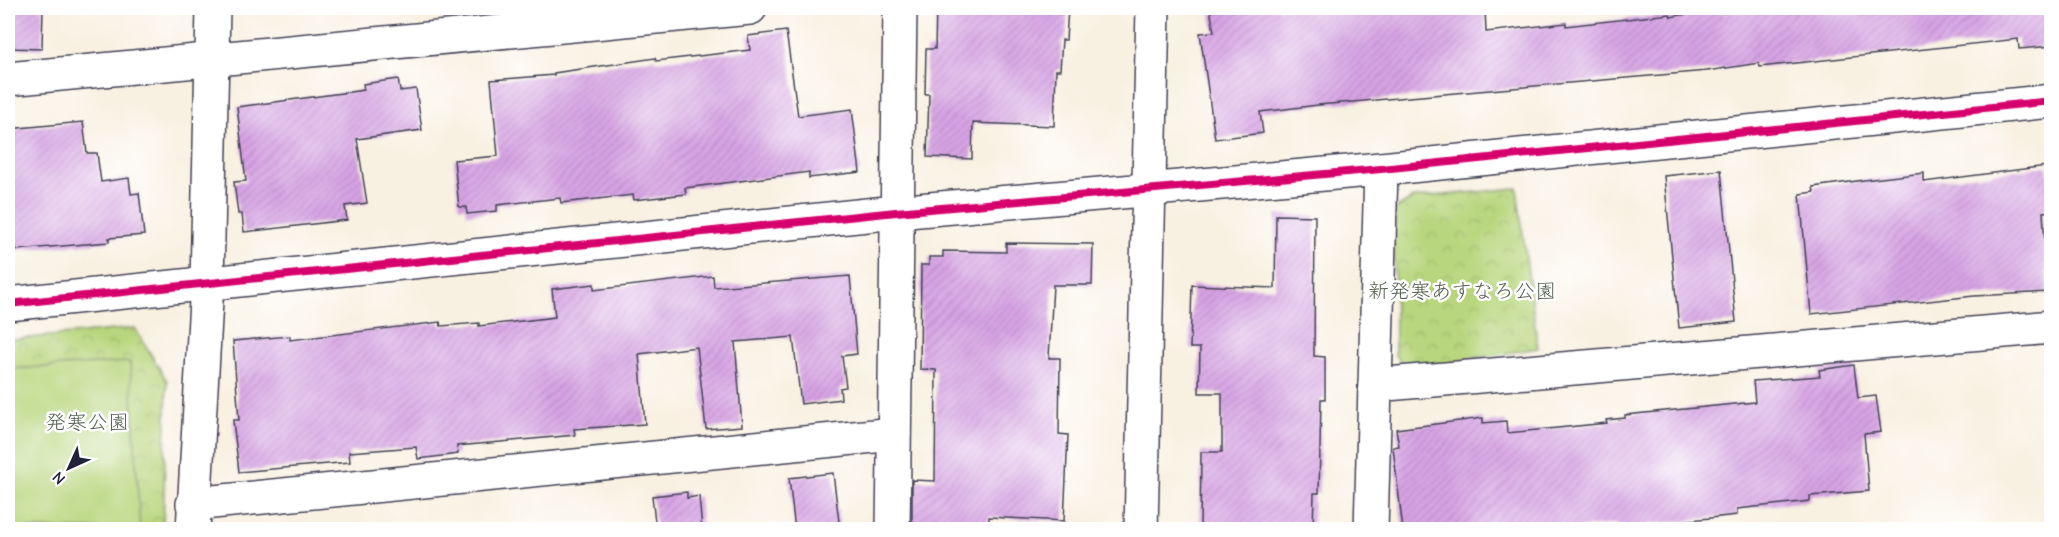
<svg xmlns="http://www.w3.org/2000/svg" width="2059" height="537" viewBox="0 0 2059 537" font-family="'Comic Neue','Klee One',sans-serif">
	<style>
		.park { fill: url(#park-crowns); stroke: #6d7c5c; stroke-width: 1.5 }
		.garden { fill: #b8d67d; stroke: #6d7c5c; stroke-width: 1.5 }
		.building { fill: url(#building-hatch) }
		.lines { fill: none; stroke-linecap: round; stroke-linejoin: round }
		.minor-casing { stroke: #424154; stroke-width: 36 }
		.minor { stroke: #fff; stroke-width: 33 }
		.cycleway-casing { stroke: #fff; stroke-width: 11 }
		.cycleway { stroke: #d6006c; stroke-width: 8 }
		.labels { text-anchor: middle; stroke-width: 5; stroke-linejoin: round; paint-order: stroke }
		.park-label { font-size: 21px; fill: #566152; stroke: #fff }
	</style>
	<defs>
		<pattern id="park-crowns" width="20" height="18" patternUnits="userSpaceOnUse" patternTransform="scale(1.5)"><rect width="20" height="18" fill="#b8d67d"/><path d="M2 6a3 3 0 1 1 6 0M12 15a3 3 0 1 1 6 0" fill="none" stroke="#9eb76d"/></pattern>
		<pattern id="building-hatch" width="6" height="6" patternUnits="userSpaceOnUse" patternTransform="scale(1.5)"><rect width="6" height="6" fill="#d7a3e4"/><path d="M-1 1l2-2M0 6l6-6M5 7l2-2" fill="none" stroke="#b88cc4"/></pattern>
	</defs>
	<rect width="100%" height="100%" fill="#fff"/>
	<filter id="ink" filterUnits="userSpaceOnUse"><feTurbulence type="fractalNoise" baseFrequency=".0167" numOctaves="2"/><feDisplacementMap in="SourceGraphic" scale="12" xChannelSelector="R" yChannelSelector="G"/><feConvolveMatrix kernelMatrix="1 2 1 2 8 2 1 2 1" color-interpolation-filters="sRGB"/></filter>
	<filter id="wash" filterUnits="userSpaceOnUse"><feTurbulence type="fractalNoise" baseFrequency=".008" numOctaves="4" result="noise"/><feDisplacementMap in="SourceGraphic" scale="24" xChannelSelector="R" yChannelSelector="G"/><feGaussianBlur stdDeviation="1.35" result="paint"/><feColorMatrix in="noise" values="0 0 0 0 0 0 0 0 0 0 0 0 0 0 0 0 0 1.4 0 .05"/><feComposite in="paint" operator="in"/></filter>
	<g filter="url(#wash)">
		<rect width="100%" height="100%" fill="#f8f0e0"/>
		<g class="park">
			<path d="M1517 188 1538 348 1407 370 1395 355 1394 210 1413 198Z"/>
			<path d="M135 328 167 381 163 529 8 530V340Z"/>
		</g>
		<path class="garden" d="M130 362 140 529H8V369Z"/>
		<g id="blocks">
			<g class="building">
				<path d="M8 8H43L42 49 8 48Z"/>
				<path d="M936 8H1068L1066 40H1062L1060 70H1056L1054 126 973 123 972 159 927 157 929 94H925L926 49H935Z"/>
				<path d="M1210 8H1485L1486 32 1566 23V26L1670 14 1671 17 1722 8 1723 13 1768 8H2052V46L2019 49 2018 39 1760 67 1759 63 1707 71 1318 105 1260 112 1263 133 1215 139 1200 33 1214 32Z"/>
				<path d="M786 31 798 116 852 109 860 172 809 178V172L685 188 686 194 634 200 633 195 561 203 560 198 497 205V211L467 214 466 207H459L454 160 498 156 491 80 554 75V73L655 58 656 61 750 50 748 36Z"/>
				<path d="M398 79 400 91 416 89 422 130 357 139 367 203 345 206 347 220 244 232 242 214H238L234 182 246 181 237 107 364 90 363 84Z"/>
				<path d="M83 122 87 153H97L101 182 129 178 131 194 139 193 144 235 109 238V242L16 250 8 178V129Z"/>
				<path d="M2047 166 2052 211 2043 212 2048 292 1974 296 1811 314 1800 194 1814 192 1813 187 1864 180 1924 173V182Z"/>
				<path d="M1721 170 1736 322 1679 328 1664 176Z"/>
				<path d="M1276 215 1315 216 1314 356 1325 357V399H1321L1319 493H1314L1313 530H1200L1201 452H1222V393H1199L1200 348H1190L1192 285 1275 288Z"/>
				<path d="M1006 243 1093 244 1092 285H1053L1049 358H1060L1059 434 1068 435 1064 521 989 517V527L912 524V480L935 481 936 370 920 369 921 265H929V257H943V251L1006 252Z"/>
				<path d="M713 276 714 287 850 276 857 354 842 356 846 387 840 388 841 399 801 404 793 337 735 342 742 426 706 429 697 347 639 354 645 424 574 429 575 435 457 446 458 454 418 459 416 447 349 452 350 462 239 472 233 420H239L233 341 290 336V340L440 322 441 326 479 323V326L555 317 552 289 594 284V290Z"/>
				<path d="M1854 365 1858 398 1876 396 1881 432 1864 434 1869 491 1810 496V501L1737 509V515L1618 528V524L1562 530H1403L1393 447 1399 446 1396 429 1483 418V423L1506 421 1507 433 1607 423 1606 420 1625 418V415L1755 402 1753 381 1820 376 1819 370Z"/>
				<path d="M833 473 840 530H795L789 478Z"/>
				<path d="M687 492V498L699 496 702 530H656L652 496Z"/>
			</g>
		</g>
	</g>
	<g filter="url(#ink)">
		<use href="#blocks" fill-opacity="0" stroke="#424154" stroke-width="1.5"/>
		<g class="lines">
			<g class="minor-casing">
				<g id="minor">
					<path d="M8 79 750 8"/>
					<path d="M8 304 896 212 1381 169 2052 101"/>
					<path d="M1375 385 2052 327"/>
					<path d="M193 504 894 434"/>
					<path d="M193 530 207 283 213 8"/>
					<path d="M893 530 900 8"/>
					<path d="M1141 530 1153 8"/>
					<path d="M1371 530 1381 169"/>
				</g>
			</g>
			<use href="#minor" class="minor"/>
			<g class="cycleway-casing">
				<path id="cycleway" d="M8 304 896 212 1381 169 2052 101"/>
			</g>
			<use href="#cycleway" class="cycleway"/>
		</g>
	</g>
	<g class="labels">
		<g class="park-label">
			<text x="1462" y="298">新発寒あすなろ公園</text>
			<text x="87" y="429">発寒公園</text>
		</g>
	</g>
	<rect width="2059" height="537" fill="none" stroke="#fff" stroke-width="30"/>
	<g transform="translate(69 468) rotate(225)" stroke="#ffffff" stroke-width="4.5" paint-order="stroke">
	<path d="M0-4.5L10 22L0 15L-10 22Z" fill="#22223b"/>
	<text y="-9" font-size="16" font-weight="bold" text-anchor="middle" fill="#22223b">N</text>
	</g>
</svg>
